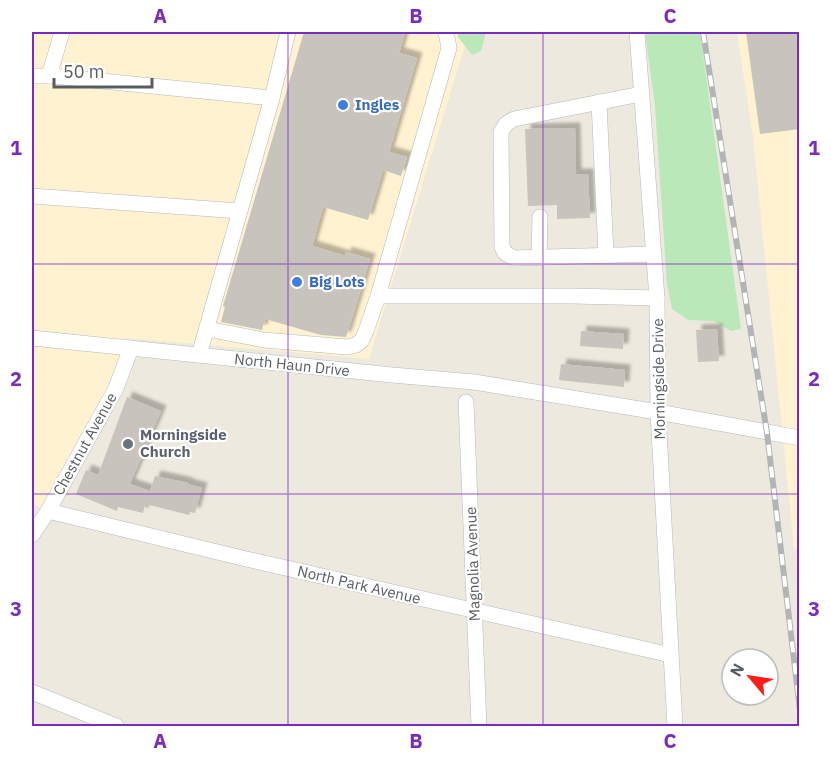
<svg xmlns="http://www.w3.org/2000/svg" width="831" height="758" viewBox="0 0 831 758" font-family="'IBM Plex Sans',sans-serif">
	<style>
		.commercial { fill: #fff2d1 }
		.green { fill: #bae8b8 }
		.building { fill: #c8c3bc; filter: url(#shadow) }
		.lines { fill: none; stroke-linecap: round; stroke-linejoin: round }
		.minor-casing { stroke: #b5b8bd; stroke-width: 16 }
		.minor { stroke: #fff; stroke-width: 15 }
		.rail-casing { stroke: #b3b4b5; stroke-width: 6 }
		.rail { stroke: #fff; stroke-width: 4; stroke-dasharray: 11; stroke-linecap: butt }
		.grid { fill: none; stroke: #7b2cbf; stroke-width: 1.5; stroke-opacity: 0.55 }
		.shop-dot { fill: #3f7fe0; stroke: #fff; stroke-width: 2 }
		.worship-dot { fill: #6b7280; stroke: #fff; stroke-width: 2 }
		.labels { text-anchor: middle; stroke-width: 4.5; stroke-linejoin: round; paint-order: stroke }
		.shop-label { font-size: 15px; font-weight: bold; fill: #366cbe; stroke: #fff; text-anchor: start }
		.street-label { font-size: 15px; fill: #585d62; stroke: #fff }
		.worship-label { font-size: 15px; font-weight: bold; fill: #5b616d; stroke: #fff; text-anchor: start }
		.neatline { fill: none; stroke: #7b2cbf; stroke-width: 2 }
		.grid-label { font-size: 20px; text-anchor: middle; font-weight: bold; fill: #7b2cbf }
	</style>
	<defs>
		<filter id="shadow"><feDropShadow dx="5.5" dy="-5.5" stdDeviation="1.5" flood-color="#0004"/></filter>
	</defs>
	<rect width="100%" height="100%" fill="#ede9de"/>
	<g class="commercial">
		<path d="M32 32H469L369 359 127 338 111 379 101 401 78 439 41 508 32 502Z"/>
		<path d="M737 32H799V550L794 549 753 137Z"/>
	</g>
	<g class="green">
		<path d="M457 32H486L481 51 472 55 458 37Z"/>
		<path d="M645 32H700L741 329 731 331 714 321 688 320 672 309 667 284 655 107Z"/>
	</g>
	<g class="building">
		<path d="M304 32H405L399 53 417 58 389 152 407 157 401 176 383 170 368 220 323 207 312 246 345 256 346 252 370 259 346 337 321 335 265 319 262 330 221 322 225 307 223 306Z"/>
		<path d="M746 32H800V129L760 134Z"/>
		<path d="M575 128 576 174H588L590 218 557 219V205L528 206 525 129Z"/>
		<path d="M717 329 719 361 698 362 696 330Z"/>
		<path d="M581 331 624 334 623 349 580 346Z"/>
		<path d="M561 364 625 370 624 387 559 380Z"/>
		<path d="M127 397 161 411 130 484 150 491 155 476 188 483 187 484 202 488 195 513 190 512 189 515 145 504 143 513 118 507 117 511 76 494 86 470 98 475Z"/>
	</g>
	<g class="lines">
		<g class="minor-casing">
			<g id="minor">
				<path d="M637 32 657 298 658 412 675 726"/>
				<path d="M32 76H52L272 98 199 355"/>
				<path d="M49 76 62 32"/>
				<path d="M641 94 514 119 506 124 501 132 502 247 505 253 514 258 654 254"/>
				<path d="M272 98 288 32"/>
				<path d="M599 102 606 255"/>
				<path d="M32 196 240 211"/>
				<path d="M539 258 540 217"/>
				<path d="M378 296H572L657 298"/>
				<path d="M207 329 264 340 347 347 356 345 362 340 366 331 378 296 449 48 446 32"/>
				<path d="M32 338 392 375 474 382 658 412 800 438"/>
				<path d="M466 402 479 726"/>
				<path d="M48 511 242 558 671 655"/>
				<path d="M32 535 48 511 116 388 131 348"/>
				<path d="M32 692 116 726"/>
			</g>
		</g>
		<use href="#minor" class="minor"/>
		<g class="rail-casing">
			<path id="rail" d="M703 32 767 433 800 710"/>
		</g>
		<use href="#rail" class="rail"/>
	</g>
	<path class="grid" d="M288 32V726M543 32V726M32 264H800M32 494H800"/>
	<g class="shop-dot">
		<circle cx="343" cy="105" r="6"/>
		<circle cx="297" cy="282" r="6"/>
	</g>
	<circle class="worship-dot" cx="128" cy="444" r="6"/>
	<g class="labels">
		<g class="shop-label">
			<text x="355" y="110">Ingles</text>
			<text x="309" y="287">Big Lots</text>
		</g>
		<g class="street-label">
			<text transform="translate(292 365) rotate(6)" y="5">North Haun Drive</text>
			<text transform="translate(659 379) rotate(-91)" y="5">Morningside Drive</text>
			<text transform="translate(85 444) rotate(-61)" y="5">Chestnut Avenue</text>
			<text transform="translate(473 564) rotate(-92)" y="5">Magnolia Avenue</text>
			<text transform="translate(359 585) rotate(13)" y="5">North Park Avenue</text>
		</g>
		<g class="worship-label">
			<text x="140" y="440">Morningside<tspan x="140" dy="17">Church</tspan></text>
		</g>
	</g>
	<rect width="831" height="758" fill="none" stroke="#ffffff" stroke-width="66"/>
	<g transform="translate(750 677) rotate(299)"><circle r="28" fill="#ffffff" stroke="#bcbec0" stroke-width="1.5"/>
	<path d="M0-4.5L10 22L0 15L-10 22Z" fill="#f91e18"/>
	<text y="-9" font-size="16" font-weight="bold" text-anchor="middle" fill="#585d62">N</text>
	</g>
	<path d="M54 78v9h98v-9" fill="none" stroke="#585d62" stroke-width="3"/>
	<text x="63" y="78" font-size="18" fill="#585d62" stroke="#ffffff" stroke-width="4.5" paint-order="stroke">50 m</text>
	<rect x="33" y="33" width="765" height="692" class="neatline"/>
	<g class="grid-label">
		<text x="160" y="23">A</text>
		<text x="416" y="23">B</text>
		<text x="670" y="23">C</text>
		<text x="16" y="155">1</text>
		<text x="814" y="155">1</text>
		<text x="16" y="386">2</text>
		<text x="814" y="386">2</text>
		<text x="16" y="616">3</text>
		<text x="814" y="616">3</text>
		<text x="160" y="748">A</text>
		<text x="416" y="748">B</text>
		<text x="670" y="748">C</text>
	</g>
</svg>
